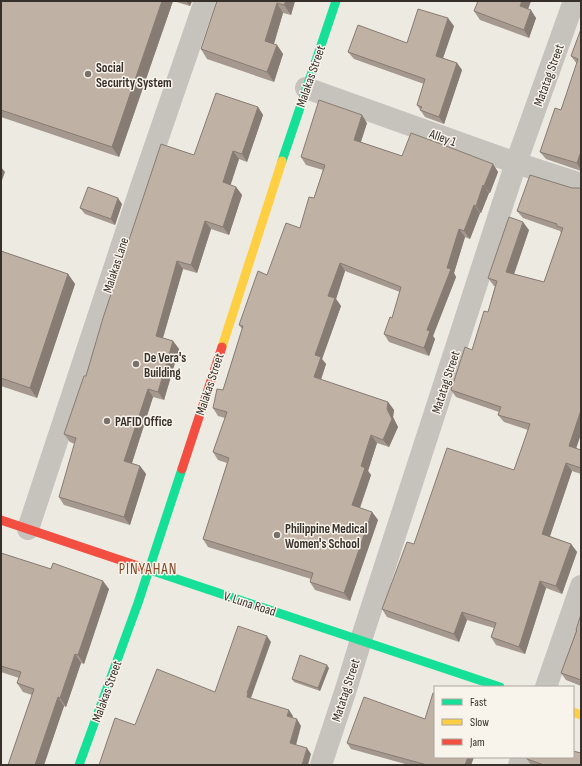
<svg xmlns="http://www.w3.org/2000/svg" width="582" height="766" viewBox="0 0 582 766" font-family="'Sofia Sans Condensed',sans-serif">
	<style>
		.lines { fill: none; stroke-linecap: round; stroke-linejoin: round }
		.street { stroke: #c6c2bc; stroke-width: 22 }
		.fast { stroke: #16e098; stroke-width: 9 }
		.slow { stroke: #ffcf43; stroke-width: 9 }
		.jam { stroke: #f24e42; stroke-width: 9 }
		.wall { fill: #a5988e }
		.shaded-wall { fill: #867c74 }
		.building { fill: #c0b1a5; stroke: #867c74 }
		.poi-dot { fill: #77716a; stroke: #f9f4eb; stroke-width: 1.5 }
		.labels { text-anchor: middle; stroke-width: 3; stroke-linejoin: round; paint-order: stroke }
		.poi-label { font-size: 13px; font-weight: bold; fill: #37302a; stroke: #f9f4eb; text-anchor: start }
		.street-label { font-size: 13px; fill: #37302a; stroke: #f9f4eb }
		.quarter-label { font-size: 15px; letter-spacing: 1px; fill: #824927; stroke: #f9f4eb }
	</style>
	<rect width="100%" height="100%" fill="#edeae2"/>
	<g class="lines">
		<g class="street">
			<path d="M306 88 516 163 581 184"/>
			<path d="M28 529 141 187 205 1"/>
			<path d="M546 687 581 586"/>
			<path d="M321 765 347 686 361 640 516 163 574 1"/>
			<path d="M519 765 522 757"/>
		</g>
		<g class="fast">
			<path d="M282 161 336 1"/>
			<path d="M150 570 500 687"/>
			<path d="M79 765 138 603 182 469"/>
		</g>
		<g class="slow">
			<path d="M222 347 282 161"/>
			<path d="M573 712 581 715"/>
		</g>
		<g class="jam">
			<path d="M182 469 222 347"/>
			<path d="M1 520 150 570"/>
		</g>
	</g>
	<g class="wall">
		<path d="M1 1H173L119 157 1 117Z"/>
		<path d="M173 1H192L190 6Z"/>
		<path d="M217 1H295L291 15 283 13 274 44 277 45 283 54 274 82 207 59 201 49Z"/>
		<path d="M478 1H531L528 9 536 18 529 38 480 20 474 11Z"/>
		<path d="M454 26 443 58 457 63 462 70 444 124 425 117 417 105 424 84 354 59 348 52 407 43Z"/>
		<path d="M581 29V171L546 159 540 152 561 110 577 64 571 56Z"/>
		<path d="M258 107 263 115 247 162 239 159 230 185 236 187 242 195 229 235 211 229 197 273 183 269 163 338 173 341 179 349 164 400 153 397 132 463 140 466 146 474 130 525 64 505 59 497 75 444 70 442 64 434 86 376 194 155Z"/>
		<path d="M367 123 361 142 402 156 493 164 498 172 490 193H489L481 213H480L470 239 465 237 454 273 456 277 433 336 435 339 429 356 389 342 384 334 392 318 400 292 345 271 336 299 341 306 322 359 326 364 321 380 388 402 394 410 393 417 398 427 389 447 377 443 368 471 371 475 360 508 372 512 378 520 350 601 315 590 310 582 311 579 208 547 203 539 227 463 218 460 213 452 225 418 218 416 213 408 223 390 242 329 239 325 267 275 300 228 314 198 323 170 306 165 301 157Z"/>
		<path d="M572 188 581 189V434L576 449 581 450V474L572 471 550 536 571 544 577 552 562 594 546 588 525 654 496 645 491 637 494 628 467 620 459 642 387 617 382 609 414 544 514 470 528 430 504 422 498 415 499 412 456 397 451 390 472 350 488 312 495 286H494L488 278 529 230 514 274 544 282 561 233 560 231 523 218 517 211Z"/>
		<path d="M122 204 115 225 85 214 80 208Z"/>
		<path d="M1 251 68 274 75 284 37 398 1 386Z"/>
		<path d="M1 553 109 589 84 664 81 663 66 707 64 706 44 765H8L32 695 23 692 17 683 19 678 1 672Z"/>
		<path d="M581 614V686L566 680 561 673 576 631V630Z"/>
		<path d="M329 668 320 691 294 682 292 679Z"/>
		<path d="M347 743 435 757H474L471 765H409L351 749Z"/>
		<path d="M527 759 581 765H531Z"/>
	</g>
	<g class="shaded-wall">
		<path d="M162 1H173L119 157 112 147Z"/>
		<path d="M186 1H192L190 6Z"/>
		<path d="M286 1H295L291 15 284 5Z"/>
		<path d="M522 1H531L526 14 520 6Z"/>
		<path d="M277 3 283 13 272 50 265 41Z"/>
		<path d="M531 10 536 18 529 38 524 30Z"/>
		<path d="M448 18 454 26 441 64 436 56Z"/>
		<path d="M277 45 283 54 274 82 267 72Z"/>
		<path d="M457 63 462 70 444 124 439 117Z"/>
		<path d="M258 107 263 115 247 162 242 154Z"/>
		<path d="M362 115 367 123 359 147 354 140Z"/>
		<path d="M233 151 239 159 229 190 223 182Z"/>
		<path d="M580 154 581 156V170L577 163Z"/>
		<path d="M493 164 498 172 490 193 484 186Z"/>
		<path d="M1 167 5 172 1 183Z"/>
		<path d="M483 185 489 193 481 213 476 206Z"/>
		<path d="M236 187 242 195 229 235 223 227Z"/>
		<path d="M118 198 122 204 115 225 111 219Z"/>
		<path d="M474 205 480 213 470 239 464 231Z"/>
		<path d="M205 221 211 229 197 273 191 265Z"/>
		<path d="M523 222 529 230 512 280 506 272Z"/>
		<path d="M459 229 465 237 454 273 456 277 433 336 435 339 429 356 424 348 427 330Z"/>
		<path d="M177 261 183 269 161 344 156 336Z"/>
		<path d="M340 263 345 271 336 299 341 306 322 359 326 364 319 385 314 377 315 355 328 296Z"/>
		<path d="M68 274 75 284 37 398 30 388Z"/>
		<path d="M173 341 179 349 164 400 158 392Z"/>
		<path d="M148 389 153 397 130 469 124 461Z"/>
		<path d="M388 402 394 410 393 417 398 427 389 447 383 440Z"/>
		<path d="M581 410V434L574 454 569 446Z"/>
		<path d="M371 435 377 443 368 471 371 475 358 513 352 505 361 466Z"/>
		<path d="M566 463 572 471 548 542 542 534Z"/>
		<path d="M140 466 146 474 130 525 124 517Z"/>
		<path d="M372 512 378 520 350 601 344 593Z"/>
		<path d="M571 544 577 552 562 594 556 586Z"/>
		<path d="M103 581 109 589 84 664 78 655Z"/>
		<path d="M540 581 546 588 525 654 519 647Z"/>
		<path d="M462 612 467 620 459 642 454 634Z"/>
		<path d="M267 636 271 642 251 698 247 697V693Z"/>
		<path d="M75 654 81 663 66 707 60 698Z"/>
		<path d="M327 665 329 668 320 691 318 688Z"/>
		<path d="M58 697 64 706 44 765H35Z"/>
		<path d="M289 710 293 716 291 722 287 716Z"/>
		<path d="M297 719 301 726 295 749 290 743Z"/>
		<path d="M307 748 311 754 308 765H302Z"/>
		<path d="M468 757H474L471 765H465Z"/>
	</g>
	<g class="building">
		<path d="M1 1H162L112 147 1 110Z"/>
		<path d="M217 1H286L284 5 277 3 265 41 277 45 267 72 201 49Z"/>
		<path d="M478 1H522L520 6 531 10 524 30 474 11Z"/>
		<path d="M418 9 448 18 436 56 457 63 439 117 420 110 422 107 417 105 425 79 348 52 358 25 407 43Z"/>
		<path d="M581 29V155L580 154 577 163 540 152 555 108 561 110 578 59 571 56Z"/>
		<path d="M216 93 258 107 242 154 233 151 223 182 236 187 223 227 205 221 191 265 177 261 156 336 173 341 158 392 148 389 124 461 140 466 124 517 59 497 76 438 64 434 84 376H86L103 318 161 144 194 155Z"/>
		<path d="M319 100 362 115 354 140 402 156 411 133 441 144 493 164 484 186 483 185 476 206 474 205 464 231 459 229 447 268 451 269 427 330 430 331 424 348 384 334 390 317 392 318 401 287 340 263 328 296 335 298 315 355 321 357 314 377 388 402 387 409 392 419 383 440 371 435 361 466 365 468 352 505 372 512 344 593 310 582 313 573 203 539 229 458 213 452 227 412 213 408 217 389 223 390 243 326 239 325 258 271 267 275 286 223 300 228 309 197 314 198 325 165 301 157Z"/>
		<path d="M530 175 572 188H579L581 189V410L569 446 581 450V468L566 463 542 534 571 544 556 586 540 581 519 647 491 637 496 623 462 612 454 634 382 609 407 542 414 544 447 448 514 470 530 424 498 415 501 407 451 390 465 347 472 350 484 311 488 312 497 281 488 278 509 217 523 222 506 272 544 282 563 228 557 226V224L517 211Z"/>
		<path d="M88 187 118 198 111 219 80 208Z"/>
		<path d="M1 251 68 274 30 388 1 378Z"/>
		<path d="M1 553 51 569 53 563 103 581 78 655 75 654 60 698 58 697 35 765H8L34 689 17 683 21 672 1 666Z"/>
		<path d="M581 614V680L561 673 577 630H576Z"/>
		<path d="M238 626 267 636 247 693H248L247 697 289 710 287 716 297 719 290 743 307 748 302 765H99L115 718 135 725 157 669 215 692Z"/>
		<path d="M300 655 327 665 318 688 292 679Z"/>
		<path d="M433 693H435V757H468L465 765H427L347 743 364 697 425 719Z"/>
		<path d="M573 751 581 753V765H544L527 759V757H573Z"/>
	</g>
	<g class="poi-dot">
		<circle cx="88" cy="74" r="4"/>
		<circle cx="136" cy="364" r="4"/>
		<circle cx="107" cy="421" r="4"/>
		<circle cx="277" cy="535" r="4"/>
	</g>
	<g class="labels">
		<g class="poi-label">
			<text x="96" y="72">Social<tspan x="96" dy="15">Security System</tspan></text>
			<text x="144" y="362">De Vera's<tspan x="144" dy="15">Building</tspan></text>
			<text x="115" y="426">PAFID Office</text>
			<text x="285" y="533">Philippine Medical<tspan x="285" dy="15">Women's School</tspan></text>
		</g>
		<g class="street-label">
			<text transform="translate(548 75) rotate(-70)" y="5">Matatag Street</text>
			<text transform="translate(310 76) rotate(-71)" y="5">Malakas Street</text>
			<text transform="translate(443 137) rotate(19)" y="5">Alley 1</text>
			<text transform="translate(115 265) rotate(-72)" y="5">Malakas Lane</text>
			<text transform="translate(445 382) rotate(-72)" y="5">Matatag Street</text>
			<text transform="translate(209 384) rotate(-72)" y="5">Malakas Street</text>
			<text transform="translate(250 603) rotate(18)" y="5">V. Luna Road</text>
			<text transform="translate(345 690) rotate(-72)" y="5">Matatag Street</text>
			<text transform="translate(106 691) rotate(-70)" y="5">Malakas Street</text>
		</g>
		<g class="quarter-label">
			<text x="148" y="574">PINYAHAN</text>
		</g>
	</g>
	<rect width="582" height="766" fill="none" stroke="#37302a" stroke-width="4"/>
	<rect x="434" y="686" width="140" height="72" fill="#f9f4eb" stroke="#aba69e"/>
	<rect x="442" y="699" width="20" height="6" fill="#16e098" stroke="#aba69e"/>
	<text x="470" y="706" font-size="12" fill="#37302a">Fast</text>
	<rect x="442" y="719" width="20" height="6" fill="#ffcf43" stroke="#aba69e"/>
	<text x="470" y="726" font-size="12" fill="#37302a">Slow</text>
	<rect x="442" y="739" width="20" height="6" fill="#f24e42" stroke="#aba69e"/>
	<text x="470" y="746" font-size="12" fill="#37302a">Jam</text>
</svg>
